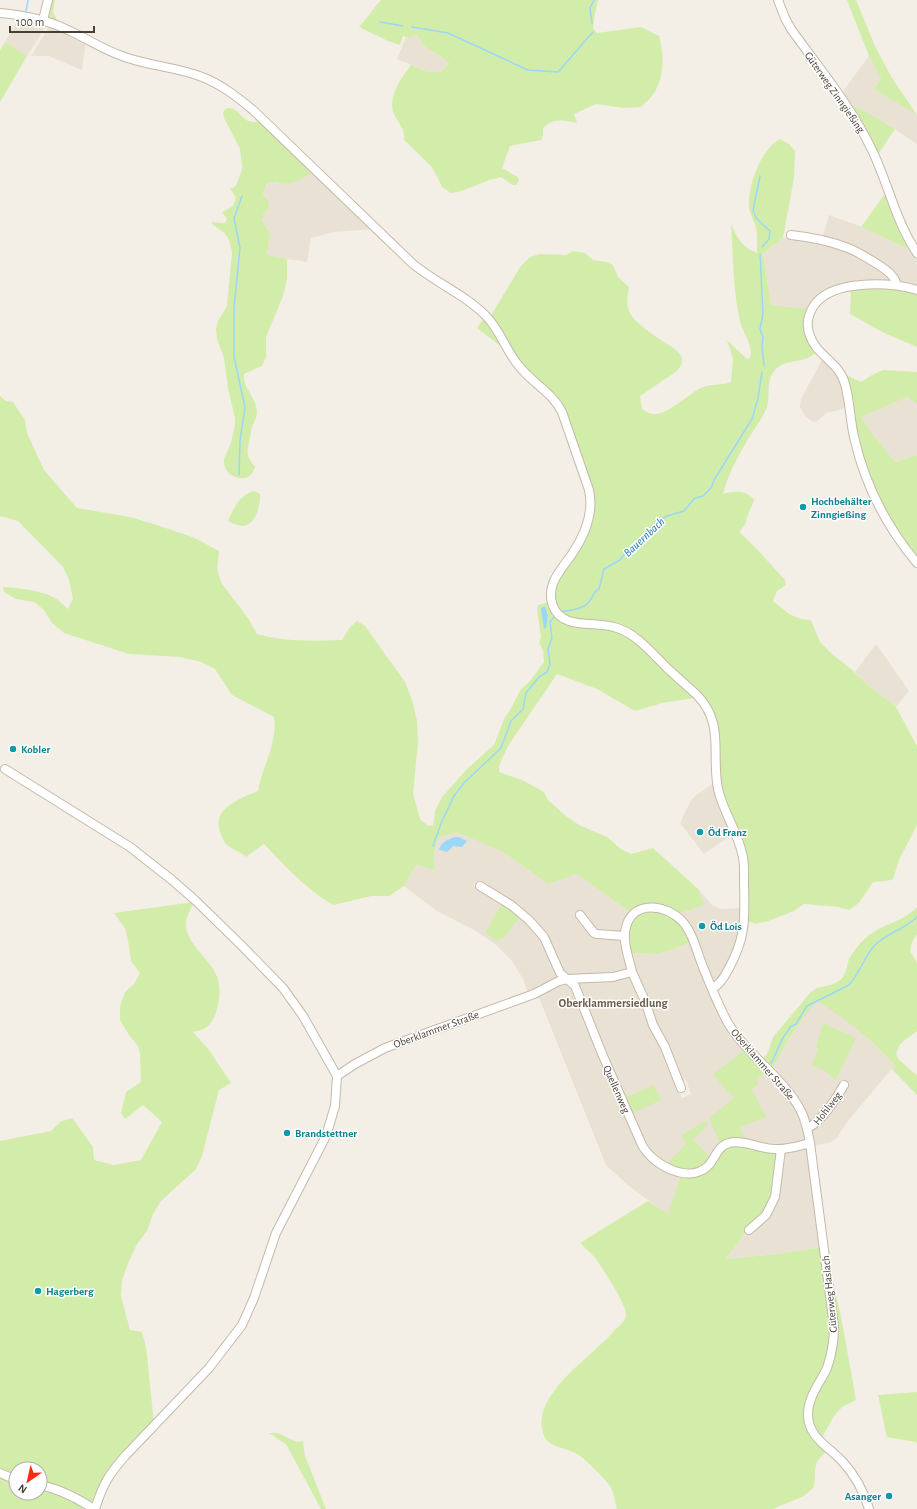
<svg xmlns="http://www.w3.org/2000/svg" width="917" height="1509" viewBox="0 0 917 1509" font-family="'Alegreya Sans',sans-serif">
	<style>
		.residential { fill: #e9e1d3 }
		.green { fill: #d2edaa; fill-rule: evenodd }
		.water { fill: #9cd7f7 }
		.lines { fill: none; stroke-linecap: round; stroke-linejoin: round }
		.stream { stroke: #9cd7f7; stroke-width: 1.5 }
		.minor-casing { stroke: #c4b9aa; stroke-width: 10 }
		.minor { stroke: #fff; stroke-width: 8 }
		.culture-dot { fill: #0f9aa8; stroke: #fff; stroke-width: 1.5 }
		.labels { text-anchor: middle; stroke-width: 3; stroke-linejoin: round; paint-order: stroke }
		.street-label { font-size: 11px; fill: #483f34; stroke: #fff }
		.culture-label { font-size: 11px; font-weight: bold; fill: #0d838f; stroke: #fff; text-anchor: start }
		.water-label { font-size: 12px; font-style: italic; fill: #2179ad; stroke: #fff }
		.neighbourhood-label { font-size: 12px; font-weight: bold; fill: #6c5c4a; stroke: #fff }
	</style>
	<rect width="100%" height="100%" fill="#f4efe6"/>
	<g class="residential">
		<path d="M20 17 44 25 43 31 27 56 5 42Z"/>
		<path d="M50 26 86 41 82 70 49 56H31L48 28Z"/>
		<path d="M416 34 425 47 437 54 449 63 441 72H429L397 59 406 37 409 38Z"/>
		<path d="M869 56 881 78 874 89 917 115V144L889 125 849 105 841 94Z"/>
		<path d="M314 172 374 229 333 232 311 238 307 262 267 256 270 233 262 220 264 213 269 208 266 197 263 194 264 188 270 182H273L284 184 289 183Z"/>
		<path d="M829 215 857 225 913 251 917 256V287L902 283 896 277 822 239Z"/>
		<path d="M783 238H791L829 245 848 250 884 271 892 282 849 284 809 309 771 305 763 253Z"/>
		<path d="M823 358 840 376 846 405 842 409 826 413 816 422 812 421 807 418 803 413 800 407 801 399Z"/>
		<path d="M908 397 917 404V455L895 462 868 428 861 417Z"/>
		<path d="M876 644 909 691 896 707 870 687 855 672Z"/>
		<path d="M714 783 733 834 704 854 680 823 690 802 696 795Z"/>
		<path d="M455 833 461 834 503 852 548 884 577 874 631 913 626 922 623 934 595 932 582 914 578 916 593 936 617 938 623 943 628 965 625 972 608 976 576 977 565 975 561 971 547 940 539 927 526 914 514 905 476 881 474 886 513 909 526 920 538 933 544 942 560 978 528 993 523 979 512 961 495 944 474 930 437 911 404 886 416 865 435 870 434 857 436 843 440 837Z"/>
		<path d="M698 889 712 905 721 909 743 908 742 934 724 974 715 982 713 981 678 914 703 905Z"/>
		<path d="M692 942 716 1003 786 1092 803 1122 806 1140 803 1142 709 1161 668 1166 650 1153 616 1081 577 984 579 982 628 976 630 979 636 987 668 1059 682 1098 691 1094 686 1080 681 1082 653 1024 630 953 659 954Z"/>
		<path d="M566 981 571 985 641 1147 681 1175 668 1215 629 1186 606 1165 540 1000 536 995Z"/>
		<path d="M816 1000 834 1010 853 1025 895 1065 847 1122 837 1138 829 1143 813 1146 810 1132 771 1070 791 1035Z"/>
		<path d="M805 1147 808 1148 822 1247 777 1254 726 1259 748 1229 783 1152Z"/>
	</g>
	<g class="green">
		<path d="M50 0H55L53 12 59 24 48 19 47 16Z"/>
		<path d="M381 0H598L594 19 593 28 597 33 641 27 659 36C664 55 665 76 654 93 651 98 645 103 641 107L623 108 596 104 574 114 577 123C564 120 553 118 543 128V135L541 140 510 146 502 168 518 177 519 181 516 185H513L501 177 490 180 461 191 451 193 442 187 438 178 431 166 404 140C406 130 398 123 394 114 387 98 401 78 411 65L429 72H441L449 63 437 54 425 47 416 34 409 38 403 36 400 45 388 41 359 27C367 18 373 9 381 0Z"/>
		<path d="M847 0H856L875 46 892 78 917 115 874 89 881 78 869 56Z"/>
		<path d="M5 42 27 56 0 102V50Z"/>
		<path d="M849 105 863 110 895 129 877 156Z"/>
		<path d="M229 108C243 109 240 126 261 121L314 172C306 176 294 184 285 184 279 184 275 180 269 183 265 185 264 189 263 194L268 201 269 208 264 213 262 220 270 233 267 255 287 259V279L283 296 266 337V357L262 366 244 374C242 387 257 398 257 412 257 417 255 421 252 426 251 430 251 434 250 438 247 453 245 454 255 467L252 474 246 478H238L231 475 226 470 224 464V459L231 443 235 425V418L228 389 224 358 217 339 216 329 218 321 227 306 232 253C231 245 229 236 222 231 218 228 214 227 211 222L225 223 227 219 222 212 233 206 236 197 230 189 236 186 242 170V165L240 149 224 118 223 113 225 109Z"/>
		<path d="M780 139 789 144 795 151 794 178 783 238 763 253 771 305 809 309 807 314 816 352C806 364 787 358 776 369 765 380 771 394 767 407 762 420 753 430 747 441 737 458 728 475 723 494 736 491 744 490 754 499 753 505 751 507 749 512 745 522 748 523 739 532L753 545 785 580 786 585 777 591 773 601 789 614 801 619 811 620 820 642 832 654 851 669 870 687 896 707 917 746V825L899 860 893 879C887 882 880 881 873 882L859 903 849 910 839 907 804 904 794 911 768 921 756 924 747 921 746 872 718 783 717 739 701 697 662 703 635 711 597 689 557 674 508 746 499 766V772L524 781 544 792 548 800 566 816 579 825 607 837 621 849 631 854 653 848 698 889 704 905 678 914 670 910 631 913 577 874 548 884 503 852 461 834 455 833 440 837C433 847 434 859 435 870L416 865 404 886 389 896H371L334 905C310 893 283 864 264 844L246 857C241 852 233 850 227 845 223 841 222 837 220 832 211 808 242 798 258 791 262 766 278 743 274 717L232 695 215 669 201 662 180 657 129 654 64 633 52 623 44 610 34 602 16 599 4 592 3 587C18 588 40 590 53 597 58 599 63 605 68 609L73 599 69 580 63 567 18 521 0 516V396L6 401 13 402 25 420 27 433 44 470 77 508 130 517 157 525 195 538 219 551 217 570 222 584 248 618 257 634C285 642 313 641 342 640L350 627 357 621 365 626 405 682 412 700 417 721 418 742 413 794 420 819 427 825 433 826 435 811 442 797 467 769 494 745 505 717 509 712 521 689 530 681 544 662 543 651 539 642 541 638 537 609 538 605 549 602 556 618 559 614 553 589 593 510 565 411 527 372 491 318 492 314 520 267 530 257 540 254 566 255 573 251 585 253 593 260 607 262 613 265 618 277 629 287C628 294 626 305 629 311 633 321 652 334 661 340 673 348 691 355 677 371L640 396 642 409C646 411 651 415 656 414 668 414 690 393 701 388 711 383 721 386 731 382L733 359 727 340 747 359 750 358C754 344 741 332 739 317 733 287 733 254 731 224 736 237 743 248 757 253 757 245 758 235 756 228 754 220 749 213 749 204 748 184 762 148 780 139Z"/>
		<path d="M887 191 913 251 861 227Z"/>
		<path d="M882 287 917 292V347L882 332 850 314 851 289Z"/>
		<path d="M484 318 507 351 477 328Z"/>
		<path d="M883 370 917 372V404L908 397 861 417 868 428 895 462 917 455V561L885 516 861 455 844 374 861 382 872 375Z"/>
		<path d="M254 491 260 494C261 504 256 525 243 526 238 526 232 523 228 521 234 508 239 495 254 491Z"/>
		<path d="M194 902C191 909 184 920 186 928 194 959 227 963 218 1005 216 1013 213 1024 205 1028 202 1030 197 1031 193 1032L209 1050 231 1083 219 1090 202 1156 196 1169 161 1201 153 1214 147 1231 137 1244 129 1261 122 1280 121 1296 130 1330 142 1332 146 1347 154 1423 94 1504H80L84 1508 81 1509H0V1141L51 1131 60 1122 72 1118 93 1147 94 1160 113 1165 141 1160 162 1122 143 1105 125 1119 121 1113 126 1092 141 1082 140 1053 138 1046 129 1035 120 1020V1006L125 992 134 984 140 973 131 961 129 946 126 930 114 913ZM16 1469H40V1493H16Z"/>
		<path d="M502 903 521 916 503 939 501 938 497 941 485 933Z"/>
		<path d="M917 907V934L912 942 910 951 917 963V1031L900 1044 896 1054 899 1060 914 1073 917 1075V1095L892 1069 895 1065C871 1041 847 1018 816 1001L791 1035 771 1070 762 1061 768 1052 773 1037 810 993C812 991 815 989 818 988 827 985 837 985 843 977 847 971 847 965 849 959 853 951 862 941 869 935 885 923 901 923 917 907Z"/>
		<path d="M658 909 679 922 692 942 659 954 630 953C628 934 625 930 637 914Z"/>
		<path d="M823 1023 856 1038 836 1080 825 1071 812 1065 818 1049 816 1047Z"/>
		<path d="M746 1049 766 1071 756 1080 759 1084 752 1089 766 1117 740 1127 746 1142 721 1146 709 1118 735 1097 730 1095 713 1074Z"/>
		<path d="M654 1085 661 1100 631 1114 624 1098Z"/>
		<path d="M706 1121 708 1125 693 1139 711 1159C698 1176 683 1170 666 1165L686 1144 681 1135Z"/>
		<path d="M735 1144 776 1152 778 1155 773 1199 762 1216 748 1229 726 1259 777 1254 822 1247 832 1313 831 1350 806 1412 827 1451C811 1465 817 1468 814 1487L804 1496 773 1509H617C615 1502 614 1492 610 1486 607 1481 585 1459 580 1456 569 1447 547 1449 543 1433 531 1394 592 1357 614 1331 619 1326 626 1321 626 1314 626 1304 602 1267 595 1258 591 1253 585 1248 580 1243L648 1201 668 1214 681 1175H698L724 1148Z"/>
		<path d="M829 1268 841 1316 856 1400 842 1407 834 1416 821 1439 812 1427 811 1405 831 1364Z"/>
		<path d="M917 1392V1444L916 1442 887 1437 878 1395Z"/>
		<path d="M269 1433H278L297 1442 303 1441 305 1456 326 1509H321L286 1444Z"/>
	</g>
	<g class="water">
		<path d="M544 606 545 607 548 616 546 628 544 629 541 609Z"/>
		<path d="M454 837H459L467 841 462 847 453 846 447 852 440 850 439 849 441 845 445 841Z"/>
	</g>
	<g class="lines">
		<g class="stream">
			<path d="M26 11 28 0"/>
			<path d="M380 22 403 26"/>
			<path d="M592 23 590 8 594 0"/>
			<path d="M412 27 448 33 528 70 558 72 593 32"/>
			<path d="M760 176 753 210 756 218 770 231 769 239 762 247"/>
			<path d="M760 254 763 314 760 329 763 337 762 347 764 365"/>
			<path d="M239 475 240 441 245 407 234 357V308L240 248 234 218 242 196"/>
			<path d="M561 612C570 610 582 610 589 602 593 597 593 592 599 589L604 569 620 560 630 547 646 535 657 522 667 516 684 511 695 498 703 496 711 488 714 480 752 419 758 398 762 372"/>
			<path d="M433 846 442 821 454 796 464 783 501 748 511 721 523 709 526 693 539 677 547 672 550 664 548 649 552 638 550 622 554 617"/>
			<path d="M771 1063C776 1055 778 1046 783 1038 785 1034 788 1032 790 1027L796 1024 807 1006 849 985C860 973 864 957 875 945 887 933 905 929 917 917"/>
		</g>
		<g class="minor-casing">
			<g id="minor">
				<path d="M778 0 785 18 791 29C819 68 851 106 872 150 888 183 896 222 917 253"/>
				<path d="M0 13C25 15 48 20 70 31 88 39 104 50 122 56 148 66 177 67 202 77 221 84 237 97 253 110L413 264C436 283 466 295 487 317 501 332 506 351 519 366 532 383 552 392 562 412L589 490C594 513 585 535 572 554 561 570 545 585 553 606 562 630 594 621 614 627 635 632 652 653 667 668 677 677 687 686 697 695 725 724 711 754 718 789 723 811 737 831 742 853 745 863 744 873 744 884 745 919 746 938 728 970 724 977 720 985 712 988"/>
				<path d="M43 20 48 0"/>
				<path d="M791 235C810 237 830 241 848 248 858 252 888 269 893 277 896 280 896 282 896 285"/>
				<path d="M917 290C889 282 830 279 813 307 807 317 806 326 810 336 817 356 840 363 845 384 850 401 850 420 854 437 865 486 886 526 917 563"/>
				<path d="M5 769 130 847 172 880 196 901 241 945 283 988 303 1016 337 1076 335 1106 326 1136 276 1233 254 1298 242 1325 209 1368 126 1455C109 1474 103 1484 95 1509"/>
				<path d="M480 886 511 905 529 920 544 937 560 973 575 986 603 1056 642 1145C652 1164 687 1184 707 1167 715 1160 717 1146 729 1143 743 1139 760 1149 774 1149 786 1150 798 1146 810 1143"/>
				<path d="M580 915 594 933 597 934 624 936"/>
				<path d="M632 972 645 1001 653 1025 665 1047 681 1088"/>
				<path d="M337 1076 355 1064 385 1048 534 994 559 981 567 979 613 977 632 972C629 958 622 941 626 927 633 900 666 904 682 921 692 932 696 948 701 962 709 982 717 1003 728 1023 747 1055 784 1078 801 1111 806 1121 808 1132 810 1143L834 1326C834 1340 832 1354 827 1368 820 1383 807 1398 808 1416 809 1438 829 1447 842 1461 854 1474 864 1492 869 1509"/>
				<path d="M807 1128C820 1124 838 1096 844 1085"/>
				<path d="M749 1230 766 1215 775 1197 781 1149"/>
				<path d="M0 1473 16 1480"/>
				<path d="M40 1485C60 1489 77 1498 94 1509"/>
			</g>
		</g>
		<use href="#minor" class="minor"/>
	</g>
	<g class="culture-dot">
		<circle cx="803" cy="507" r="4"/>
		<circle cx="13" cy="749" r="4"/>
		<circle cx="700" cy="832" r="4"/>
		<circle cx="702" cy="926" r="4"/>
		<circle cx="287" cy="1133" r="4"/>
		<circle cx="38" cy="1291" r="4"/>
		<circle cx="889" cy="1496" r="4"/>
	</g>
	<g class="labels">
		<g class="street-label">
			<text transform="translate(835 92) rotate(55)" y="4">Güterweg Zinngießing</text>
			<text transform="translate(436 1029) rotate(-20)" y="4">Oberklammer Straße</text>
			<text transform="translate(763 1064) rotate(49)" y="4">Oberklammer Straße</text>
			<text transform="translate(617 1089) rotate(66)" y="4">Quellenweg</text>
			<text transform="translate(827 1108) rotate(-52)" y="4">Hohlweg</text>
			<text transform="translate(829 1294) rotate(-96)" y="4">Güterweg Haslach</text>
		</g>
		<g class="culture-label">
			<text x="811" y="505">Hochbehälter<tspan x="811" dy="13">Zinngießing</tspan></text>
			<text x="21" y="753">Kobler</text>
			<text x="708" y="836">Öd Franz</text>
			<text x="710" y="930">Öd Lois</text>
			<text x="295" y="1137">Brandstettner</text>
			<text x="46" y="1295">Hagerberg</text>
			<text x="881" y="1500" text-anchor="end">Asanger</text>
		</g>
		<g class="water-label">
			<text transform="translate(644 537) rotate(-43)" y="4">Bauernbach</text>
		</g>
		<g class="neighbourhood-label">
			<text x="613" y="1007">Oberklammersiedlung</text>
		</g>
	</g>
	<g transform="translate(28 1481) rotate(214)"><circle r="19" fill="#ffffff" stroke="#b6b2ae"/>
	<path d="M0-3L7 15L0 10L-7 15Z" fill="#ff2812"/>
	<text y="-6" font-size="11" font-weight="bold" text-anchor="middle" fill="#483f34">N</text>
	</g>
	<path d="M10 26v6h84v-6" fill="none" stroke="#483f34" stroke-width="2"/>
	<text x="16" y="26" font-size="12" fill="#483f34" stroke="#ffffff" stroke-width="3" paint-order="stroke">100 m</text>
</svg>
